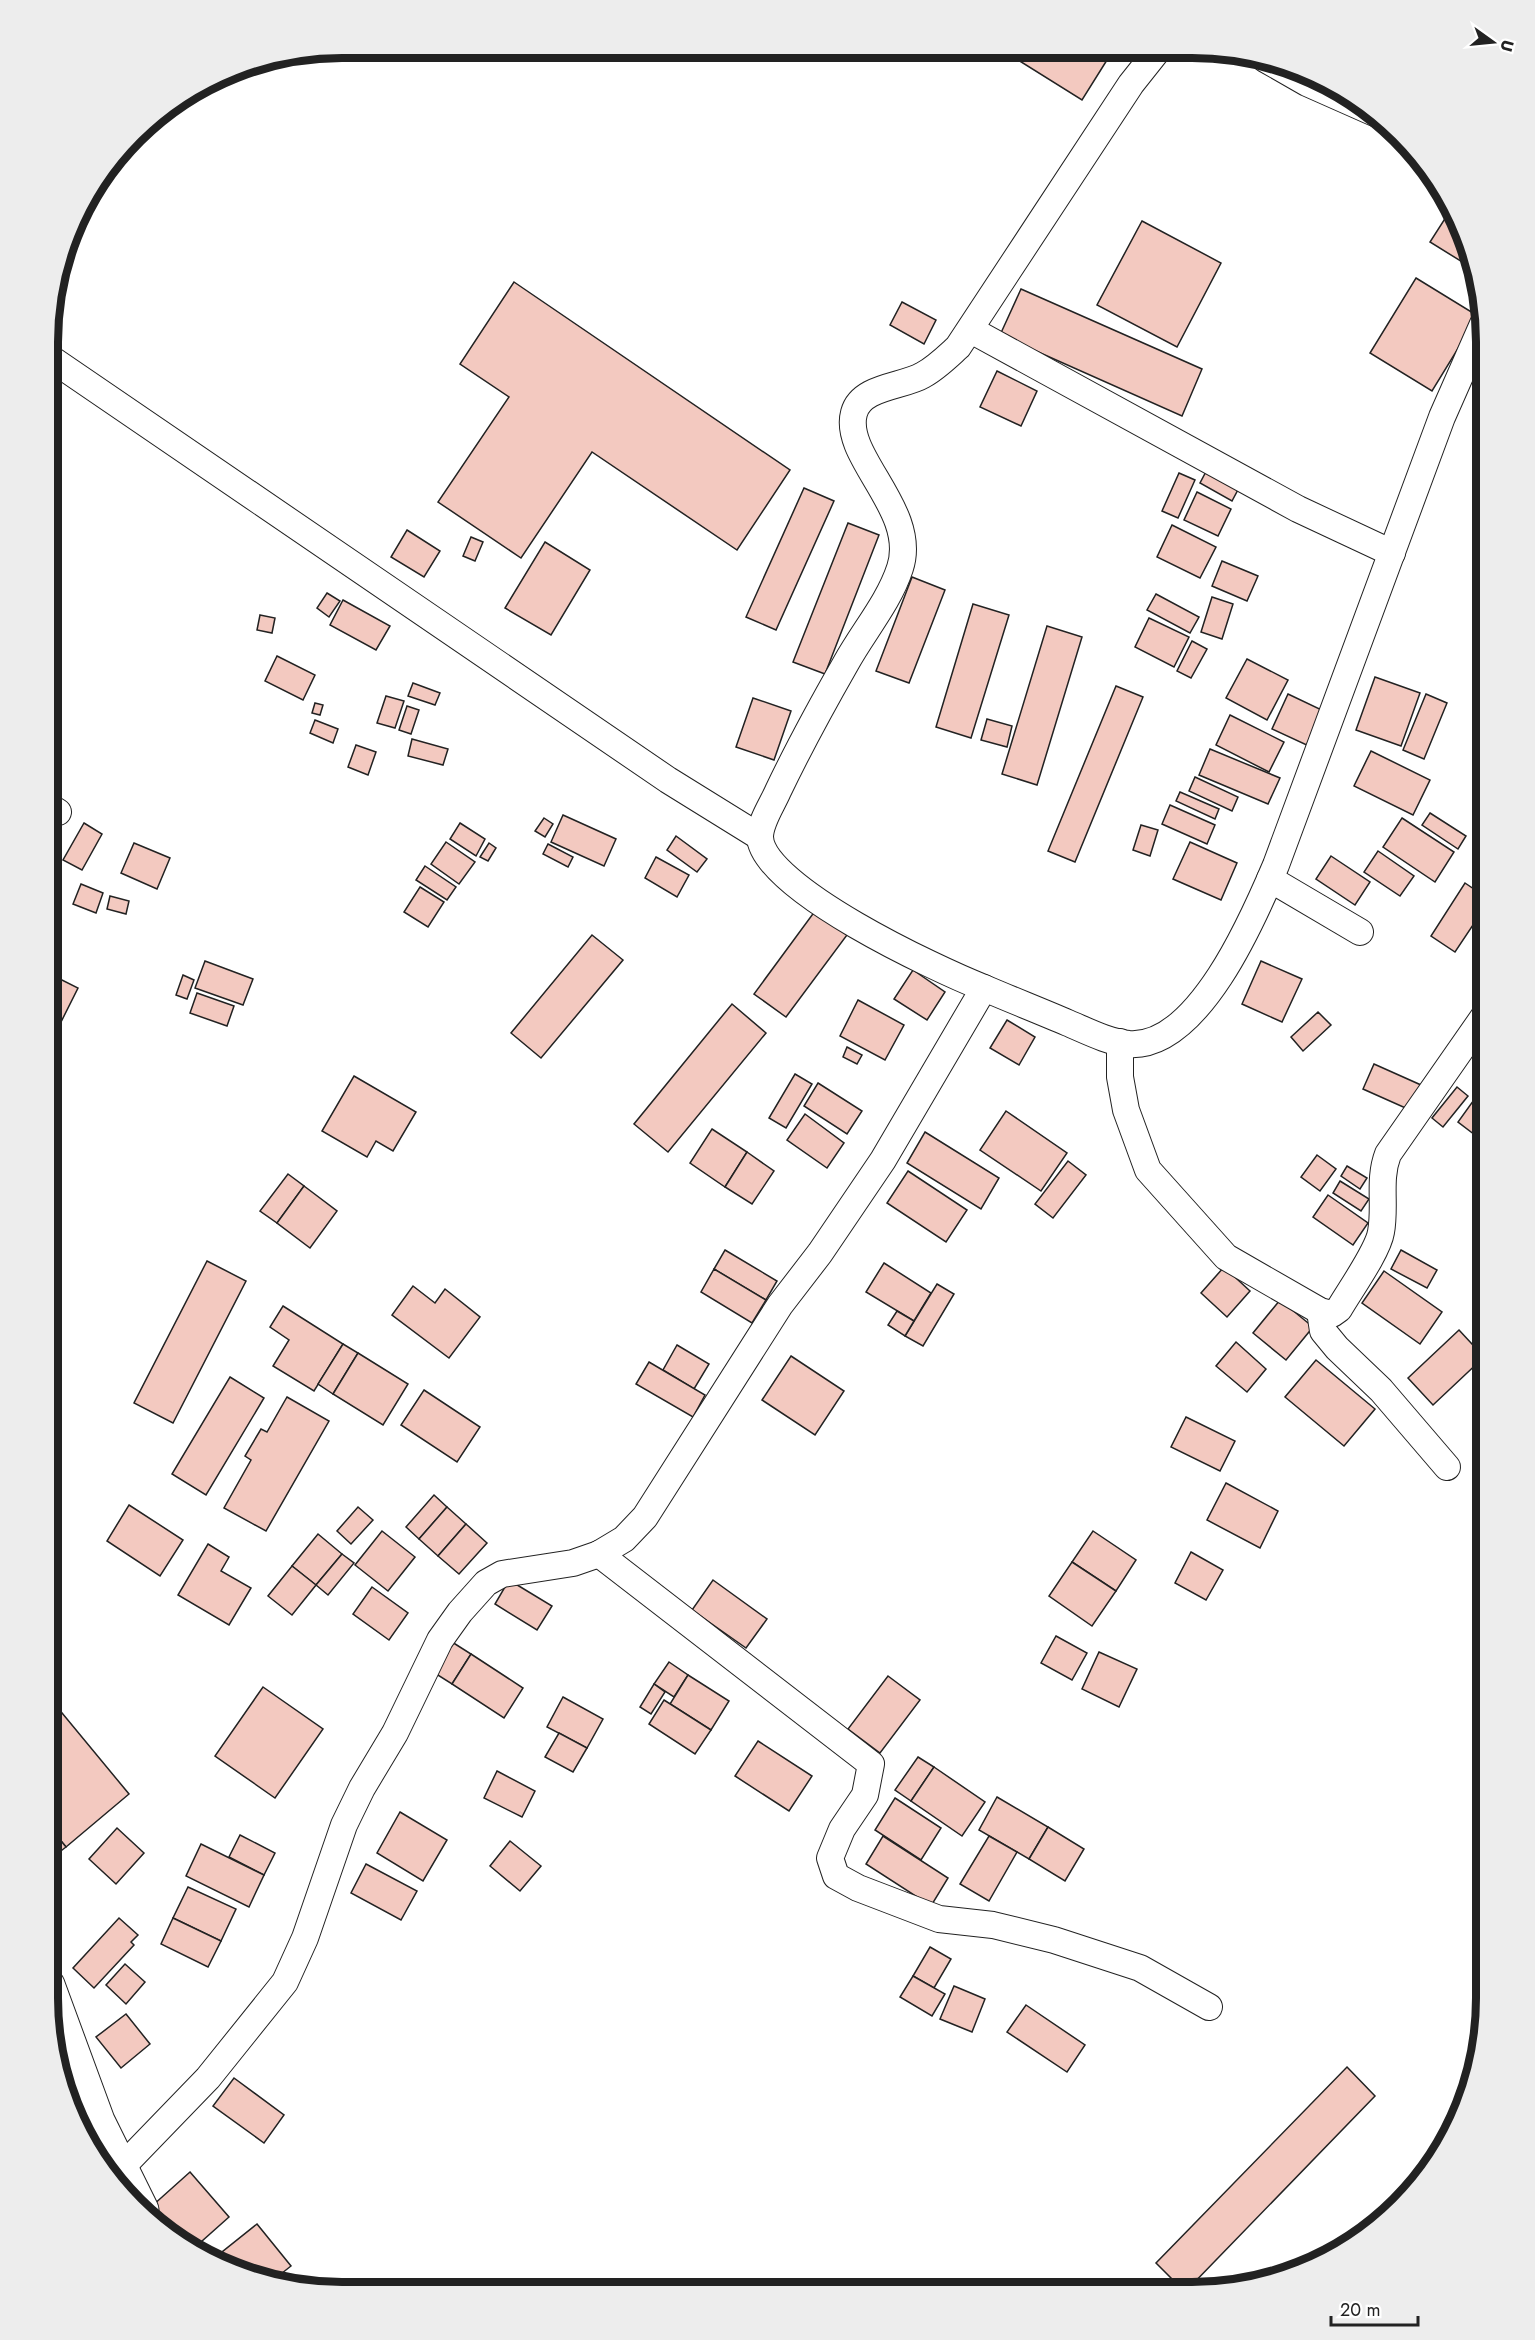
<svg xmlns="http://www.w3.org/2000/svg" width="1535" height="2340" viewBox="0 0 1535 2340" font-family="Jost,sans-serif">
	<style>
		.building { fill: #f3c9c0; stroke: #222; stroke-width: 1.5 }
		.lines { fill: none; stroke-linecap: round; stroke-linejoin: round }
		.street-casing { stroke: #222; stroke-width: 28 }
		.secondary-casing { stroke: #222; stroke-width: 35 }
		.street { stroke: #fff; stroke-width: 26 }
		.secondary { stroke: #fff; stroke-width: 33 }
		.rim { fill: none; stroke: #222; stroke-width: 8 }
	</style>
	<rect width="100%" height="100%" fill="#fff"/>
	<g class="building">
		<path d="M1024 50H1110L1112 52 1082 100 1018 60Z"/>
		<path d="M1446 217 1464 229 1472 268 1430 242Z"/>
		<path d="M1142 221 1221 263 1177 347 1097 305Z"/>
		<path d="M1416 278 1478 316 1432 391 1370 353Z"/>
		<path d="M514 282 790 470 737 550 592 452 521 558 438 502 509 397 460 364Z"/>
		<path d="M1021 289 1202 369 1182 416 1000 335Z"/>
		<path d="M902 302 936 320 924 344 890 325Z"/>
		<path d="M997 371 1037 391 1021 426 980 407Z"/>
		<path d="M1209 466 1241 484 1232 501 1200 483Z"/>
		<path d="M1179 473 1195 480 1178 518 1162 511Z"/>
		<path d="M804 488 834 501 776 630 746 617Z"/>
		<path d="M1197 492 1231 509 1218 536 1184 520Z"/>
		<path d="M848 523 879 535 825 674 793 662Z"/>
		<path d="M1172 525 1216 547 1200 578 1157 557Z"/>
		<path d="M407 530 440 551 424 577 391 557Z"/>
		<path d="M471 537 483 542 475 561 463 556Z"/>
		<path d="M545 542 590 570 551 635 505 608Z"/>
		<path d="M1222 561 1258 576 1247 601 1212 586Z"/>
		<path d="M912 577 945 590 909 683 876 671Z"/>
		<path d="M327 593 340 601 329 617 317 608Z"/>
		<path d="M1156 594 1199 617 1190 633 1147 610Z"/>
		<path d="M1212 597 1233 604 1222 639 1201 632Z"/>
		<path d="M343 600 390 626 376 650 330 625Z"/>
		<path d="M973 604 1009 615 971 738 936 727Z"/>
		<path d="M260 615 275 618 272 633 257 630Z"/>
		<path d="M1149 618 1189 637 1174 667 1135 647Z"/>
		<path d="M1047 626 1082 637 1037 785 1002 774Z"/>
		<path d="M1192 641 1207 649 1191 678 1177 671Z"/>
		<path d="M277 656 315 675 303 700 265 681Z"/>
		<path d="M1247 659 1288 680 1267 720 1226 698Z"/>
		<path d="M1375 677 1420 693 1401 746 1356 730Z"/>
		<path d="M413 683 440 693 435 705 408 696Z"/>
		<path d="M1116 686 1143 697 1075 862 1048 851Z"/>
		<path d="M1288 694 1326 712 1311 747 1272 729Z"/>
		<path d="M1426 694 1447 703 1424 759 1403 750Z"/>
		<path d="M386 696 404 701 395 728 377 723Z"/>
		<path d="M753 698 791 711 774 760 736 747Z"/>
		<path d="M315 703 323 705 320 715 312 713Z"/>
		<path d="M407 706 419 710 411 734 399 730Z"/>
		<path d="M1230 715 1284 742 1269 772 1216 745Z"/>
		<path d="M987 719 1012 726 1007 747 981 740Z"/>
		<path d="M315 720 338 729 333 743 310 733Z"/>
		<path d="M412 739 448 749 443 765 408 756Z"/>
		<path d="M356 745 376 752 368 775 348 767Z"/>
		<path d="M1210 749 1280 778 1268 804 1199 775Z"/>
		<path d="M1371 751 1430 780 1413 815 1354 786Z"/>
		<path d="M1195 777 1238 797 1232 811 1189 791Z"/>
		<path d="M1180 792 1219 809 1215 819 1176 801Z"/>
		<path d="M1170 805 1215 825 1207 844 1162 824Z"/>
		<path d="M1430 813 1466 836 1458 849 1422 825Z"/>
		<path d="M563 815 616 839 604 866 551 842Z"/>
		<path d="M544 818 553 824 545 837 535 831Z"/>
		<path d="M1402 818 1454 852 1435 882 1383 847Z"/>
		<path d="M84 823 102 834 82 870 63 860Z"/>
		<path d="M460 823 485 839 476 856 450 839Z"/>
		<path d="M1141 825 1158 830 1150 856 1133 850Z"/>
		<path d="M676 836 707 859 697 872 667 850Z"/>
		<path d="M446 842 475 862 459 884 431 864Z"/>
		<path d="M1190 842 1237 863 1221 900 1173 879Z"/>
		<path d="M134 843 170 858 157 889 121 873Z"/>
		<path d="M489 843 496 848 488 861 480 857Z"/>
		<path d="M548 844 573 857 568 867 543 854Z"/>
		<path d="M1378 851 1414 876 1400 896 1364 872Z"/>
		<path d="M1331 856 1370 882 1355 905 1316 879Z"/>
		<path d="M656 857 689 875 677 897 645 878Z"/>
		<path d="M425 866 456 887 447 900 416 880Z"/>
		<path d="M1465 883 1487 898V904L1455 952 1431 936Z"/>
		<path d="M81 884 103 893 96 913 73 904Z"/>
		<path d="M420 887 444 902 428 927 404 912Z"/>
		<path d="M110 896 129 901 126 914 107 909Z"/>
		<path d="M815 911 847 935 786 1017 754 994Z"/>
		<path d="M592 935 623 960 541 1058 511 1033Z"/>
		<path d="M205 961 253 979 243 1005 195 988Z"/>
		<path d="M1261 961 1302 979 1282 1022 1242 1004Z"/>
		<path d="M913 970 945 992 927 1020 894 999Z"/>
		<path d="M50 974 78 988 60 1024 49 1019Z"/>
		<path d="M183 975 194 980 187 999 176 995Z"/>
		<path d="M197 993 234 1006 227 1026 190 1013Z"/>
		<path d="M858 1000 904 1025 885 1060 840 1036Z"/>
		<path d="M732 1004 766 1033 668 1152 634 1124Z"/>
		<path d="M1318 1012 1331 1025 1303 1051 1291 1037Z"/>
		<path d="M1007 1020 1035 1037 1019 1065 990 1048Z"/>
		<path d="M847 1047 862 1055 857 1064 843 1057Z"/>
		<path d="M1374 1064 1421 1085 1410 1110 1363 1089Z"/>
		<path d="M795 1074 812 1084 786 1128 769 1118Z"/>
		<path d="M354 1076 416 1112 393 1151 376 1141 367 1157 322 1131Z"/>
		<path d="M818 1083 862 1111 847 1134 804 1106Z"/>
		<path d="M1457 1087 1468 1096 1443 1127 1432 1118Z"/>
		<path d="M1476 1097 1487 1105V1118L1475 1135 1458 1122Z"/>
		<path d="M1006 1111 1067 1153 1041 1191 980 1150Z"/>
		<path d="M805 1114 844 1143 827 1168 787 1140Z"/>
		<path d="M712 1129 747 1152 725 1187 690 1163Z"/>
		<path d="M925 1132 999 1178 981 1209 907 1163Z"/>
		<path d="M747 1152 774 1171 752 1204 725 1187Z"/>
		<path d="M1317 1155 1336 1169 1320 1191 1301 1177Z"/>
		<path d="M1068 1161 1086 1175 1053 1218 1035 1204Z"/>
		<path d="M1347 1166 1367 1178 1360 1189 1341 1176Z"/>
		<path d="M908 1171 967 1210 946 1242 887 1203Z"/>
		<path d="M288 1174 304 1186 277 1223 260 1211Z"/>
		<path d="M1340 1181 1369 1199 1361 1211 1333 1193Z"/>
		<path d="M304 1186 337 1211 310 1248 277 1223Z"/>
		<path d="M1328 1195 1368 1223 1353 1245 1313 1217Z"/>
		<path d="M725 1250 777 1281 766 1300 714 1269Z"/>
		<path d="M1401 1250 1437 1270 1427 1288 1391 1269Z"/>
		<path d="M207 1261 246 1281 173 1423 134 1403Z"/>
		<path d="M884 1263 931 1293 914 1321 866 1292Z"/>
		<path d="M1224 1267 1250 1291 1227 1317 1201 1293Z"/>
		<path d="M714 1269 766 1300 752 1323 701 1292Z"/>
		<path d="M1384 1271 1442 1312 1420 1344 1362 1303Z"/>
		<path d="M937 1284 954 1294 923 1346 905 1336Z"/>
		<path d="M413 1286 435 1303 445 1289 480 1317 449 1358 392 1315Z"/>
		<path d="M1280 1300 1313 1327 1286 1360 1253 1333Z"/>
		<path d="M283 1306 343 1344 314 1391 273 1366 289 1340 270 1327Z"/>
		<path d="M897 1311 914 1321 905 1336 888 1325Z"/>
		<path d="M1459 1330 1484 1357 1433 1405 1408 1378Z"/>
		<path d="M1236 1342 1266 1369 1247 1392 1216 1366Z"/>
		<path d="M343 1344 358 1353 333 1394 318 1384Z"/>
		<path d="M677 1345 709 1364 694 1389 663 1370Z"/>
		<path d="M358 1353 408 1384 383 1425 333 1394Z"/>
		<path d="M791 1356 844 1391 815 1435 762 1400Z"/>
		<path d="M1316 1360 1375 1409 1344 1446 1285 1397Z"/>
		<path d="M649 1362 705 1395 693 1417 636 1384Z"/>
		<path d="M230 1377 264 1398 206 1495 172 1474Z"/>
		<path d="M424 1390 480 1427 457 1462 401 1425Z"/>
		<path d="M287 1397 329 1421 266 1531 224 1508 251 1460 245 1456 261 1429 267 1432Z"/>
		<path d="M1186 1417 1235 1441 1220 1471 1171 1447Z"/>
		<path d="M1226 1483 1278 1511 1260 1548 1207 1520Z"/>
		<path d="M434 1495 447 1507 419 1539 406 1527Z"/>
		<path d="M129 1505 183 1540 160 1576 107 1541Z"/>
		<path d="M358 1507 373 1520 351 1544 337 1531Z"/>
		<path d="M447 1507 466 1524 438 1556 419 1539Z"/>
		<path d="M466 1524 487 1543 459 1574 438 1556Z"/>
		<path d="M382 1531 415 1557 388 1591 355 1565Z"/>
		<path d="M1093 1531 1136 1560 1116 1591 1072 1562Z"/>
		<path d="M318 1534 342 1554 316 1585 292 1566Z"/>
		<path d="M208 1544 229 1557 221 1571 251 1588 229 1625 178 1595Z"/>
		<path d="M1191 1552 1223 1570 1206 1600 1175 1583Z"/>
		<path d="M342 1554 354 1563 328 1595 316 1585Z"/>
		<path d="M1072 1562 1116 1591 1092 1626 1049 1596Z"/>
		<path d="M292 1566 316 1585 292 1615 268 1596Z"/>
		<path d="M509 1580 552 1606 537 1630 495 1604Z"/>
		<path d="M713 1580 767 1619 746 1648 692 1610Z"/>
		<path d="M372 1587 408 1613 389 1640 353 1614Z"/>
		<path d="M1056 1636 1087 1653 1072 1680 1041 1663Z"/>
		<path d="M452 1642 471 1654 452 1684 433 1672Z"/>
		<path d="M1099 1652 1137 1669 1119 1707 1082 1689Z"/>
		<path d="M471 1654 523 1688 504 1718 452 1684Z"/>
		<path d="M669 1662 688 1675 674 1697 654 1684Z"/>
		<path d="M688 1675 729 1701 711 1730 670 1704Z"/>
		<path d="M888 1676 920 1700 880 1753 848 1729Z"/>
		<path d="M654 1684 665 1692 651 1714 640 1707Z"/>
		<path d="M263 1687 323 1729 275 1798 215 1756Z"/>
		<path d="M48 1696 129 1794 66 1847 48 1825Z"/>
		<path d="M563 1697 603 1719 587 1748 547 1727Z"/>
		<path d="M664 1700 711 1730 695 1754 649 1724Z"/>
		<path d="M559 1733 587 1748 573 1772 545 1757Z"/>
		<path d="M758 1741 812 1776 789 1811 735 1776Z"/>
		<path d="M918 1757 934 1767 911 1801 895 1790Z"/>
		<path d="M934 1767 985 1802 962 1836 911 1801Z"/>
		<path d="M497 1771 535 1791 522 1817 484 1798Z"/>
		<path d="M997 1797 1048 1827 1029 1859 979 1830Z"/>
		<path d="M895 1798 941 1828 921 1860 875 1830Z"/>
		<path d="M400 1812 447 1840 423 1881 377 1853Z"/>
		<path d="M48 1825 66 1847 48 1861Z"/>
		<path d="M1048 1827 1084 1849 1065 1881 1029 1859Z"/>
		<path d="M117 1828 144 1853 116 1884 89 1859Z"/>
		<path d="M240 1835 275 1853 264 1875 229 1857Z"/>
		<path d="M883 1836 948 1878 931 1906 866 1864Z"/>
		<path d="M989 1836 1017 1852 989 1901 960 1884Z"/>
		<path d="M510 1841 541 1866 520 1891 490 1866Z"/>
		<path d="M201 1844 264 1875 249 1907 186 1876Z"/>
		<path d="M366 1864 417 1891 401 1920 351 1893Z"/>
		<path d="M188 1887 236 1909 221 1941 173 1918Z"/>
		<path d="M119 1918 138 1935 131 1942 134 1945 94 1988 73 1968Z"/>
		<path d="M173 1918 221 1941 208 1967 161 1944Z"/>
		<path d="M930 1947 951 1959 934 1988 913 1976Z"/>
		<path d="M125 1964 145 1982 126 2004 106 1985Z"/>
		<path d="M913 1976 945 1994 932 2016 900 1997Z"/>
		<path d="M954 1986 985 1999 972 2032 940 2019Z"/>
		<path d="M1026 2005 1085 2045 1067 2072 1007 2032Z"/>
		<path d="M126 2014 150 2044 121 2068 96 2037Z"/>
		<path d="M1347 2067 1375 2096 1185 2292 1156 2263Z"/>
		<path d="M234 2078 284 2115 264 2143 213 2106Z"/>
		<path d="M190 2172 229 2217 193 2249 185 2244 152 2206Z"/>
		<path d="M257 2224 291 2266 272 2281 230 2270 212 2260Z"/>
	</g>
	<g class="lines">
		<g class="street-casing">
			<g id="street">
				<path d="M1265 59 1307 83 1377 114"/>
				<path d="M971 330 1298 509 1392 553"/>
				<path d="M50 358 668 780 760 837"/>
				<path d="M50 807 58 812"/>
				<path d="M1270 879 1360 932"/>
				<path d="M984 988C938 970 762 888 760 837 760 822 772 805 778 791 799 747 822 705 846 663 863 632 889 602 900 568 919 510 842 457 854 413 861 386 903 387 923 375 936 368 947 357 958 347L1131 84 1158 50"/>
				<path d="M1120 1042V1077L1126 1110 1148 1170 1226 1257 1320 1311 1332 1314 1339 1309C1350 1290 1378 1251 1381 1232 1386 1205 1378 1180 1388 1154L1487 1012"/>
				<path d="M1320 1311 1323 1331 1337 1348 1381 1390 1447 1467"/>
				<path d="M599 1554 871 1764 865 1795 842 1829 830 1858 836 1876 858 1888 939 1919 993 1925 1054 1940 1140 1968 1209 2007"/>
				<path d="M121 2168 208 2078 285 1982 305 1938 344 1825 362 1788 395 1733 440 1640 460 1612 486 1583 502 1574 573 1563 599 1554 624 1539 645 1517 780 1305 820 1253 883 1160 984 988C1012 1000 1040 1011 1068 1023 1087 1031 1108 1042 1129 1044 1198 1049 1254 917 1276 865L1442 417 1483 324"/>
			</g>
		</g>
		<g class="secondary-casing">
			<path id="secondary" d="M48 1985 98 2121 142 2210"/>
		</g>
		<use href="#street" class="street"/>
		<use href="#secondary" class="secondary"/>
	</g>
	<path d="M0 0H1535V2340H0ZM342 58H1192A284 284 0 0 1 1476 342V1998A284 284 0 0 1 1192 2282H342A284 284 0 0 1 58 1998V342A284 284 0 0 1 342 58Z" fill="#ededed" fill-rule="evenodd"/>
	<path class="rim" d="M342 58H1192A284 284 0 0 1 1476 342V1998A284 284 0 0 1 1192 2282H342A284 284 0 0 1 58 1998V342A284 284 0 0 1 342 58Z"/>
	<g transform="translate(1493 42) rotate(105)" stroke="#ffffff" stroke-width="4.5" paint-order="stroke">
	<path d="M0-4.5L10 22L0 15L-10 22Z" fill="#222222"/>
	<text y="-9" font-size="16" font-weight="bold" text-anchor="middle" fill="#222222">U</text>
	</g>
	<path d="M1331 2316v9h87v-9" fill="none" stroke="#222222" stroke-width="3"/>
	<text x="1340" y="2316" font-size="18" fill="#222222" stroke="#ffffff" stroke-width="4.5" paint-order="stroke">20 m</text>
</svg>
